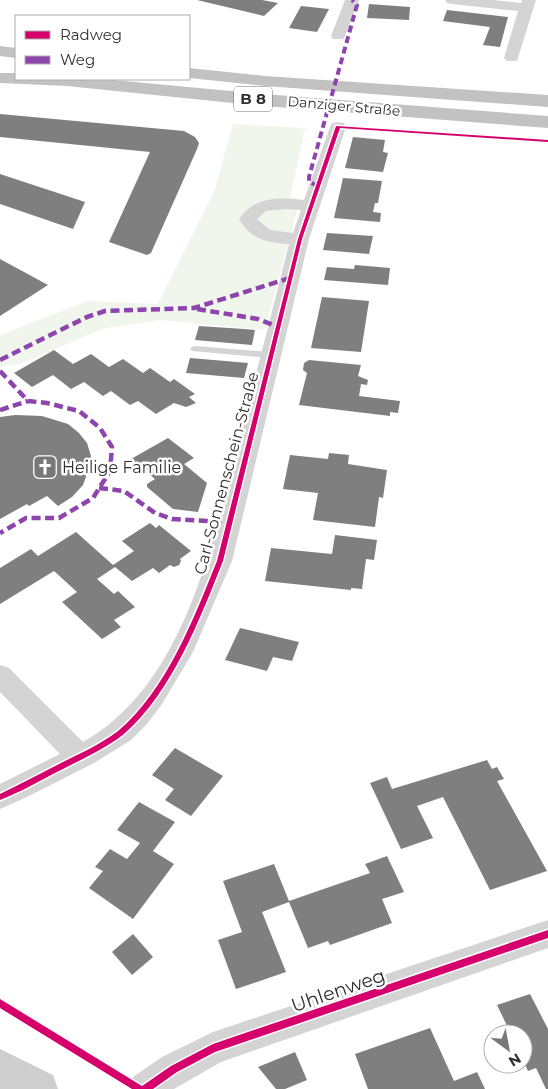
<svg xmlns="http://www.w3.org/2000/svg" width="548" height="1089" viewBox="0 0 548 1089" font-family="Montserrat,sans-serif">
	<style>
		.green { fill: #f1f6ed }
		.building { fill: #7f7f7f }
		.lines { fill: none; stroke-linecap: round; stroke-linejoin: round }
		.lane { fill: #d4d4d4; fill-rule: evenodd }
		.street { fill: #d4d4d4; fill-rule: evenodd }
		.secondary { fill: #cecece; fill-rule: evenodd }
		.highway { fill: #c2c2c2; fill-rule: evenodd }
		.quiet-far1 { stroke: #8e44ad; stroke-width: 4; stroke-dasharray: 7 4; stroke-linecap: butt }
		.quiet { stroke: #8e44ad; stroke-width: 4.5; stroke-dasharray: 9 4.5; stroke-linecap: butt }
		.cycleway-casing { stroke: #fff; stroke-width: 3 }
		.cycleway { fill: #d6006c; fill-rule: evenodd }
		.labels { text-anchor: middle; stroke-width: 5; stroke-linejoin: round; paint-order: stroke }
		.far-street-label { font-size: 14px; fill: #303030; stroke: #fff }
		.shield { fill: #fff; stroke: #6e6e6e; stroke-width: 1 }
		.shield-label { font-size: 15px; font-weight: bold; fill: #303030 }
		.poi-label { font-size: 16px; fill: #303030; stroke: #fff; text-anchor: start }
		.street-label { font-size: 16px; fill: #303030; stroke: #fff }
		.near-street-label { font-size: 19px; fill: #303030; stroke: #fff }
	</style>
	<rect width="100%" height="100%" fill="#fff"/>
	<path class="green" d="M233 124 305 128 290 198 300 199 265 330 160 320 102 329 23 363 0 367V335L87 301 158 304 214 192Z"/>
	<g class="building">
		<path d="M197 0H262L278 3 264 16Z"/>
		<path d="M369 4 410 7 409 20 367 18Z"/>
		<path d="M301 6 329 9 317 32 289 28Z"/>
		<path d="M447 10 508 17 500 47 483 45 490 27 443 21Z"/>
		<path d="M0 114 184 131 195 137 199 143 197 149 151 253 147 255 109 242 150 152 0 137Z"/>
		<path d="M353 137 385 140 383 152 388 153 383 172 345 168Z"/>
		<path d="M0 174 85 202 73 229 0 204Z"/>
		<path d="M343 178 382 181 378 203H375L373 212 381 213 380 222 334 218Z"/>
		<path d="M327 233 373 236 369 254 323 250Z"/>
		<path d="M0 259 48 285 0 316Z"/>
		<path d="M355 265 390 268 388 285 324 280 327 267 354 269Z"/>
		<path d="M322 297 369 301 361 352 311 348Z"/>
		<path d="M199 326 244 329 255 330 252 345 195 340Z"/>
		<path d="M54 350 73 364 91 354 109 367 123 359 143 373 150 368 170 382 174 379 195 394 189 397 196 403 186 407 174 403 156 414 138 401 130 405 111 391 103 396 84 382 71 389 53 375 32 387 14 373Z"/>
		<path d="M190 358 225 361 248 363 244 378 186 373Z"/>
		<path d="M309 360 361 365 358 376 368 380 367 385 361 384 359 396 400 401 398 413 390 412V416L299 405 307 373 303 370 304 363Z"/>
		<path d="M15 415 42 416 68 424 79 433 87 443 91 456V463L83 485 72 497 58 506 47 496 29 506 27 504 0 519V417Z"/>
		<path d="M168 438 194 458 184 464 207 483 198 512 173 509 147 487V484L155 479 131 459Z"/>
		<path d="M329 453 349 455 348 464 387 470 383 498 379 497 375 527 313 520 318 493 283 489 290 455 328 459Z"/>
		<path d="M150 523 156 528 159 525 191 551 180 559 181 561 179 565 174 567 170 565 159 573 153 568 132 581 115 567 97 579 114 594 118 591 135 607 114 620 121 627 102 639 62 602 77 592 54 571 0 604V568L31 549 38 556 76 532 113 565 134 551 122 541Z"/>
		<path d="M335 535 377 540 374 560 366 559 362 589 351 588V590L265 581 271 548 332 554Z"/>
		<path d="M240 628 299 642 292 661 273 657 267 671 225 660Z"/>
		<path d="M175 748 223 776 191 816 165 800 174 789 152 775Z"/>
		<path d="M487 760 492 769 497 767 504 779 497 781 547 871 490 890 443 797 417 806 433 838 401 849 370 783 387 777 392 789Z"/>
		<path d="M139 802 175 822 153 851 174 864 133 919 89 888 103 871 95 867 110 849 127 859 140 843 117 830Z"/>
		<path d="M387 856 404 892 382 899 392 923 330 945 328 941 308 948 289 902 262 912 286 972 236 989 218 940 242 932 223 881 274 864 289 901 370 873 365 864Z"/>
		<path d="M133 934 153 957 132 975 112 952Z"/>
		<path d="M530 994 548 1029V1089H546L536 1068 528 1071 523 1060V1034H511L497 1005Z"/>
		<path d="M430 1028 454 1081 477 1072 485 1089H368L355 1054Z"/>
		<path d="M295 1052 307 1080 285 1089H276L258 1067Z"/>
	</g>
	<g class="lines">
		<path class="lane" d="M195 346 270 352 275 355 270 358 192 351 190 349 192 347Z"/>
		<g class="street">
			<path d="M345 0H359L345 36 343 39H333L331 36Z"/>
			<path d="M445 0H493L521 3 522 0H536L517 61H507L504 58 518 11 452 4 447 3Z"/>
			<path d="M338 122 344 123 346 127 309 239 232 561 193 652 162 704 147 724 131 740 94 763 25 798 0 809V784L60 754 0 692V665L9 668 83 742C186 684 213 540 240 435 257 371 273 308 289 244 267 243 250 239 239 219 255 196 279 197 304 200L330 127 332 123ZM286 209 301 210 293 233 270 230 257 219 266 211Z"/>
			<path d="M548 920V948L221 1062 174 1089H128L133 1077 162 1057 213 1032Z"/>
		</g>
		<path class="secondary" d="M0 1049 53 1075 58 1089H0Z"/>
		<g class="highway">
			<path d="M0 46 16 48V58L0 56Z"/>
			<path d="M189 68 265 76 548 95V107L265 86 189 78Z"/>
			<path d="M0 73H16V79H103L252 93 548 116V128L252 105 67 86 0 83Z"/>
		</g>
		<path class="quiet-far1" d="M318 186 309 182V177L357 5 352 0"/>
		<g class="quiet">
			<path d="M197 309 258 319 278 327"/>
			<path d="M0 360 87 317 105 311 194 308 290 278"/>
			<path d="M0 371 28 401 47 403 79 411 100 428 112 447 110 471 93 498 59 518H26L0 533"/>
			<path d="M0 410 28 401"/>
			<path d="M99 488 124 491 155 513 172 519 229 522"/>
		</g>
		<g class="cycleway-casing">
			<g id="cycleway">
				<path d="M336 126 548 140V142L340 128 302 239 223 561C200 619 172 692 124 734 105 749 82 759 61 770 41 780 21 792 0 800V794C21 784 41 773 61 763 81 753 101 744 118 731 166 691 194 618 217 561L298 239Z"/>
				<path d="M548 930V938L215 1052 177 1072 153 1089H132L0 1008V999L142 1086 171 1066 213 1044Z"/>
			</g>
		</g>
		<use href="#cycleway" class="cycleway"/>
	</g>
	<defs>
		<g id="church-square" transform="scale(1.25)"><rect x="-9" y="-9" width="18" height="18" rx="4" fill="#787878" stroke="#fff"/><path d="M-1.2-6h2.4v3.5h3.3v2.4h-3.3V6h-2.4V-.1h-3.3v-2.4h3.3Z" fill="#fff"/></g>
	</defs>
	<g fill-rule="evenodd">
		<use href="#church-square" x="45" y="467"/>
	</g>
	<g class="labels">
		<g class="far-street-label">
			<text transform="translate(344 106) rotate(5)" y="5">Danziger Straße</text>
		</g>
		<rect class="shield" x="234" y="86.5" width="38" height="25" rx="4"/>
		<g class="shield-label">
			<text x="253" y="104">B 8</text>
		</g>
		<g class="poi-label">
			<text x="62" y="473">Heilige Familie</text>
		</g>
		<g class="street-label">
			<text transform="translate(226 473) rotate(-75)" y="6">Carl-Sonnenschein-Straße</text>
		</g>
		<g class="near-street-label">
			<text transform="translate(338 990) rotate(-19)" y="7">Uhlenweg</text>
		</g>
	</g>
	<rect x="15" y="15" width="175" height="65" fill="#ffffff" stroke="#acacac"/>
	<rect x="25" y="31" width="25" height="8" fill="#d6006c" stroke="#acacac"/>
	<text x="60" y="40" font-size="15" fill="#303030">Radweg</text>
	<rect x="25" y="56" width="25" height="8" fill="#8e44ad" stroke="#acacac"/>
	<text x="60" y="65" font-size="15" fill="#303030">Weg</text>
	<g transform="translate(508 1049) rotate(148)"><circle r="24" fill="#ffffff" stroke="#acacac"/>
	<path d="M0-4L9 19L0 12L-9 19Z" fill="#787878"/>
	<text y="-8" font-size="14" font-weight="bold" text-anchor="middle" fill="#303030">N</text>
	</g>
</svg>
